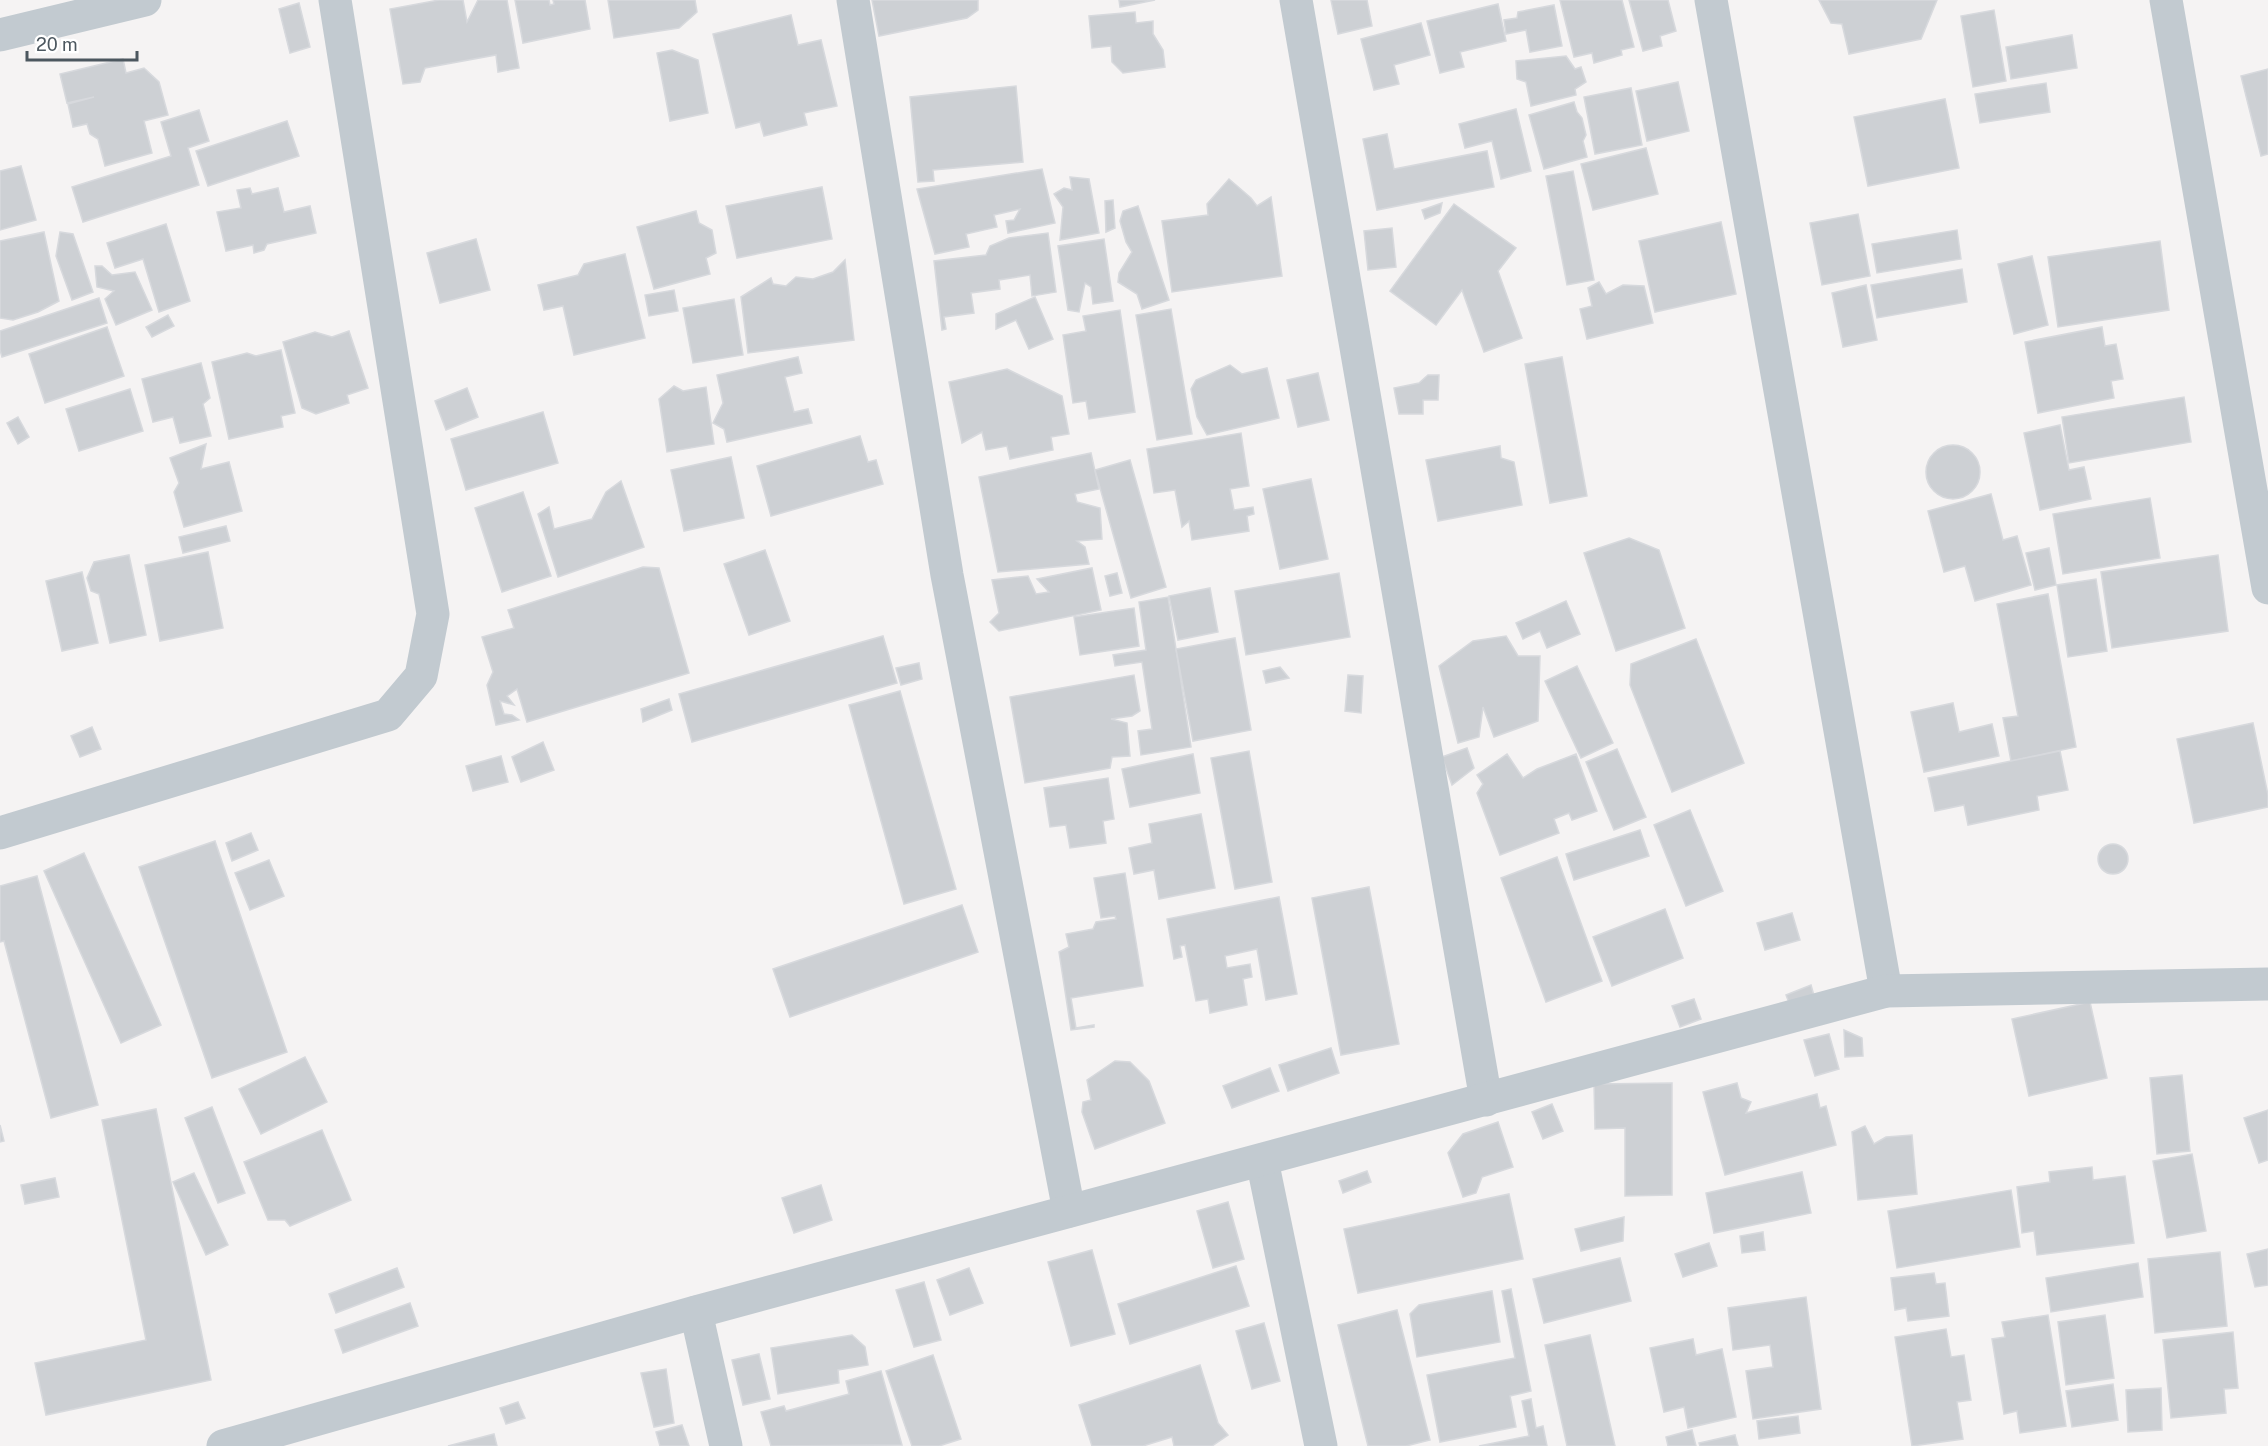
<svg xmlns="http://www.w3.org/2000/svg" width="2268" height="1446" viewBox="0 0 2268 1446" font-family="'Public Sans',sans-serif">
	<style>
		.building { fill: #cdd0d4; stroke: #d7d9dd; stroke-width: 1.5 }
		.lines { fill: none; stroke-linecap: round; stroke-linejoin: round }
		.minor { stroke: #c2cad0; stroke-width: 33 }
	</style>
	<rect width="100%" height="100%" fill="#f5f3f3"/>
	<g class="building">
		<path d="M439 0H463L467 22 478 0H507L519 68 498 72 496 55 425 68 420 82 403 84 390 9Z"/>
		<path d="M515 0H549L550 5 554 4 553 0H585L590 29 523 43Z"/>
		<path d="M608 0H695L697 12 679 28 614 38Z"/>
		<path d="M872 0H978V10L967 18 879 36Z"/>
		<path d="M1119 0H1155L1120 7Z"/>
		<path d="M1331 0H1367L1372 26 1338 34Z"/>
		<path d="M1560 0H1622L1634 47 1621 50 1622 55 1594 63 1592 53 1574 57Z"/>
		<path d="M1629 0H1668L1676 31 1660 36 1662 46 1643 51Z"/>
		<path d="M1819 0H1937L1921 39 1849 54 1842 24 1831 23Z"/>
		<path d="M299 3 310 47 290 53 279 9Z"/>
		<path d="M1498 4 1506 41 1460 52 1464 67 1440 73 1427 21Z"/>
		<path d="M1554 5 1562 46 1530 52 1526 30 1506 34 1504 20 1517 18 1518 12Z"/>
		<path d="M1994 10 2006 81 1973 87 1961 16Z"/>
		<path d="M1135 12 1136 23 1153 21V34L1163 50 1165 67 1123 73 1112 62 1111 46 1092 48 1089 16Z"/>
		<path d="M791 15 798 45 821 40 837 106 804 113 807 125 764 136 760 122 736 128 713 34Z"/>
		<path d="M1421 23 1430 55 1394 65 1399 84 1374 90 1361 39Z"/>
		<path d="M2072 35 2077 68 2011 79 2006 47Z"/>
		<path d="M672 50 698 60 708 113 670 121 657 53Z"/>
		<path d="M1566 56 1575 69 1581 67 1586 82 1575 89 1576 95 1531 106 1526 82 1517 79 1516 61Z"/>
		<path d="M123 59 126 73 144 68 159 82 168 115 144 121 152 153 105 166 98 139 90 134 87 124 73 127 68 104 94 97 67 103 60 74Z"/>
		<path d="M2268 69V154L2261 156 2241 76Z"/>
		<path d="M1678 82 1689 131 1647 141 1636 91Z"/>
		<path d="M2046 83 2050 112 1980 123 1975 94Z"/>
		<path d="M1016 86 1023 162 933 170 934 181 918 182 910 97Z"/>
		<path d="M1631 88 1642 145 1595 154 1584 97Z"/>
		<path d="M1945 99 1959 168 1868 186 1854 117Z"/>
		<path d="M1574 102 1577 112 1582 118 1586 135 1583 141 1587 157 1544 169 1529 115Z"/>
		<path d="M1516 109 1531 171 1501 179 1492 141 1465 148 1459 124Z"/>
		<path d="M199 110 209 141 188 148 199 185 83 222 72 187 171 156 161 122Z"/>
		<path d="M287 121 299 156 208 186 196 151Z"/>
		<path d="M1387 134 1394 169 1487 151 1494 187 1377 210 1363 139Z"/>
		<path d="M1646 148 1658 194 1593 210 1581 164Z"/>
		<path d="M21 166 36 220 0 230V171Z"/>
		<path d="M1042 169 1055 223 1008 233 1006 221 1014 220 1020 209 994 215 997 227 966 234 969 247 935 254 917 189Z"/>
		<path d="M1573 171 1594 280 1567 285 1546 176Z"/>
		<path d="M1070 177 1089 179 1099 233 1060 240 1063 207 1054 194 1064 188 1072 190Z"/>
		<path d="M1229 179 1251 198 1257 206 1271 197 1282 276 1172 292 1162 221 1208 215 1207 204Z"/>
		<path d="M822 187 832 239 737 258 726 206Z"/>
		<path d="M250 188 252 194 278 188 284 212 310 206 316 233 267 244 264 250 254 253 253 245 226 251 217 212 241 208 237 190Z"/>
		<path d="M1113 200 1115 228 1106 232 1105 201Z"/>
		<path d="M1442 203 1440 213 1425 219 1422 210Z"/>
		<path d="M1454 204 1516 248 1498 271 1522 338 1484 352 1462 290 1436 325 1390 291Z"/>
		<path d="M1138 206 1169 300 1142 309 1137 294 1118 282 1119 273 1132 252 1126 242 1120 221 1123 211Z"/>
		<path d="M696 211 699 223 712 230 716 253 706 258 710 274 654 289 637 227Z"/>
		<path d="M1858 214 1870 276 1822 285 1810 223Z"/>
		<path d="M1721 222 1736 294 1655 312 1639 241Z"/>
		<path d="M166 224 190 301 159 312 143 259 115 268 107 243Z"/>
		<path d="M1392 228 1396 267 1368 270 1364 231Z"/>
		<path d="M1957 230 1961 259 1877 273 1872 244Z"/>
		<path d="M44 232 59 301 38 312 13 320 0 318V241Z"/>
		<path d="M60 232 73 234 93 292 72 300 56 256Z"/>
		<path d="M1048 233 1056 292 1032 296 1030 275 999 280 1000 289 971 293 974 313 944 317 946 329 942 330 934 261 986 255 990 246 1009 238Z"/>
		<path d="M476 239 490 290 440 303 427 253Z"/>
		<path d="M1104 239 1113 301 1093 304 1091 287 1085 283 1079 312 1068 310 1058 246Z"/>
		<path d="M2160 241 2169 310 2058 327 2048 257Z"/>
		<path d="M625 254 645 338 574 355 563 306 544 310 538 285 578 275 584 264Z"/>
		<path d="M2032 256 2048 325 2014 334 1998 264Z"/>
		<path d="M845 260 854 340 748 353 741 297 771 278 773 284 786 286 796 277 813 279 833 272Z"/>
		<path d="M95 266H102L112 275 135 272 152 310 116 325 105 299 114 291 97 287Z"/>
		<path d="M1962 269 1967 302 1877 318 1871 285Z"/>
		<path d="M1599 282 1606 294 1623 285 1644 286 1653 323 1587 339 1580 309 1592 306 1588 288Z"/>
		<path d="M1866 285 1877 340 1843 347 1832 293Z"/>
		<path d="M674 290 678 311 649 316 645 295Z"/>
		<path d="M1035 297 1053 339 1029 349 1016 320 996 329V314Z"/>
		<path d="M99 298 107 323 2 357 0 350V331Z"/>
		<path d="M734 299 743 355 693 363 683 308Z"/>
		<path d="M1171 309 1192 434 1157 440 1136 315Z"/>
		<path d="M1120 310 1135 412 1089 419 1086 401 1073 403 1063 335 1086 331 1083 316Z"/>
		<path d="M168 315 174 326 152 337 146 327Z"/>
		<path d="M107 327 124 376 45 403 29 354Z"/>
		<path d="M2102 327 2105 346 2116 344 2123 379 2111 381 2114 398 2038 413 2025 342Z"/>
		<path d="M349 331 368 388 347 395 349 403 316 414 302 408 283 342 315 332 332 337Z"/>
		<path d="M281 350 295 413 281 416 283 427 229 439 212 362 247 353 256 356Z"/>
		<path d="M798 357 802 373 785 377 794 412 808 409 812 423 727 442 724 429 713 423 723 403 717 375Z"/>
		<path d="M1562 357 1587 496 1550 503 1525 364Z"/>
		<path d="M201 363 210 398 203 404 211 436 180 443 173 417 153 422 142 379Z"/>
		<path d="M1230 365 1242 374 1267 368 1279 418 1207 435 1197 417 1191 389 1196 380Z"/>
		<path d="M1007 369 1062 396 1069 434 1051 437 1053 450 1010 459 1007 446 986 450 982 432 962 443 949 382Z"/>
		<path d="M1318 373 1329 420 1298 427 1287 380Z"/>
		<path d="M1428 375H1439L1438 400H1423V414H1399L1394 388 1419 383Z"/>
		<path d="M674 386 683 391 706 387 714 444 667 452 659 399Z"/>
		<path d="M467 388 478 417 446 430 435 401Z"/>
		<path d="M130 389 143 431 79 451 66 409Z"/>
		<path d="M2184 397 2191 442 2069 463 2062 417Z"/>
		<path d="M543 412 558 463 466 490 451 439Z"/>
		<path d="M18 417 29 437 18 444 7 423Z"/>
		<path d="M2060 425 2069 470 2084 467 2091 499 2040 510 2024 433Z"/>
		<path d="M1241 433 1249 486 1230 489 1234 510 1253 507 1254 514 1247 516 1249 531 1192 540 1189 521 1182 527 1175 490 1154 493 1147 449Z"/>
		<path d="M860 436 868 462 876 460 883 484 771 516 757 466Z"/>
		<path d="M206 444 201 469 229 462 242 511 184 527 174 492 179 483 170 458Z"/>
		<circle cx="1953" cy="472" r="27"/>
		<path d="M1500 446 1501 458 1514 462 1522 505 1438 521 1426 460Z"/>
		<path d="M1091 453 1099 489 1075 494 1077 502 1100 508 1102 539 1077 541 1085 547 1089 564 998 572 979 477Z"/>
		<path d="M731 457 744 518 684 531 671 470Z"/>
		<path d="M1130 460 1166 587 1131 598 1095 470Z"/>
		<path d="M1311 479 1328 559 1280 569 1263 489Z"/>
		<path d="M621 481 644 547 558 577 538 514 549 507 554 529 592 519 606 492Z"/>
		<path d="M523 492 551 576 502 592 475 508Z"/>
		<path d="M1991 494 2003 540 2017 536 2031 585 1975 601 1965 566 1944 572 1928 511Z"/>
		<path d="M2150 498 2160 558 2063 574 2053 514Z"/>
		<path d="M226 526 230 541 183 553 179 537Z"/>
		<path d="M1629 538 1659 550 1685 628 1616 651 1584 553Z"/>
		<path d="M2049 548 2056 585 2035 590 2026 553Z"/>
		<path d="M765 550 790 621 749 635 724 564Z"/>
		<path d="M208 552 223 628 160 641 145 565Z"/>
		<path d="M129 555 146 635 110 643 99 594 91 591 87 578 94 562Z"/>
		<path d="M2218 555 2228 631 2112 648 2101 572Z"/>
		<path d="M643 567 659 568 689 673 527 722 517 689 507 696 514 705 500 701 504 714 512 715 519 720 496 725 487 685 493 672 482 637 514 628 508 610Z"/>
		<path d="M1092 568 1101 610 999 631 990 622 999 613 992 580 1028 576 1036 594 1049 592 1037 579Z"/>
		<path d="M82 572 98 643 62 651 46 581Z"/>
		<path d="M1117 573 1122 593 1110 596 1105 576Z"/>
		<path d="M1339 573 1350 637 1246 655 1235 591Z"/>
		<path d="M2096 579 2107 651 2068 657 2057 585Z"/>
		<path d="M1210 588 1218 632 1178 640 1169 596Z"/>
		<path d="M2048 594 2076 747 2011 761 2003 718 2018 716 1997 604Z"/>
		<path d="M1168 597 1191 747 1141 755 1138 731 1152 729 1142 662 1115 666 1113 655 1146 650 1139 602Z"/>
		<path d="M1566 601 1580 634 1547 648 1540 631 1523 639 1516 623Z"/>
		<path d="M1134 608 1139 646 1080 655 1074 617Z"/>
		<path d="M883 636 897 683 692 742 679 694Z"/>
		<path d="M1506 636 1518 656H1540L1538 721 1494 737 1483 707 1479 737 1458 743 1439 666 1473 641Z"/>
		<path d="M1235 638 1251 730 1193 741 1176 649Z"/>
		<path d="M1696 639 1744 763 1672 792 1630 685 1631 664Z"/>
		<path d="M919 663 922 679 901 685 896 668Z"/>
		<path d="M1577 666 1613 743 1581 758 1545 681Z"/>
		<path d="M1280 667 1289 678 1266 683 1263 671Z"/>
		<path d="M1134 675 1140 711 1132 716 1111 719 1127 723 1130 756 1112 757 1110 768 1025 783 1010 697Z"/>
		<path d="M1348 675 1363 676 1361 713 1345 711Z"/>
		<path d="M900 691 956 889 904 904 849 705Z"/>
		<path d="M669 699 672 710 643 722 641 709Z"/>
		<path d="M1953 703 1959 732 1992 724 1999 756 1924 772 1911 712Z"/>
		<path d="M2253 723 2268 795V807L2194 823 2177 739Z"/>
		<path d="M92 727 101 749 80 757 71 736Z"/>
		<path d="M543 742 554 770 521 782 512 757Z"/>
		<path d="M1467 748 1474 768 1452 785 1442 757Z"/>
		<path d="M1617 749 1646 817 1614 830 1586 762Z"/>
		<path d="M1249 751 1272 882 1235 889 1211 758Z"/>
		<path d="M2060 751 2068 790 2037 796 2039 810 1968 825 1964 805 1935 811 1928 778Z"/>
		<path d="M1193 754 1200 793 1130 807 1122 769Z"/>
		<path d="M1507 754 1523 778 1537 769 1576 754 1597 811 1572 820 1569 813 1554 819 1559 833 1500 855 1477 793 1483 784 1477 775Z"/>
		<path d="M501 756 508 782 473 791 466 766Z"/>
		<path d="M1108 778 1114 819 1103 821 1106 843 1070 848 1066 825 1050 827 1044 788Z"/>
		<path d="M1690 810 1723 891 1686 906 1654 825Z"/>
		<path d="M1201 814 1215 888 1159 899 1154 870 1134 874 1129 848 1152 843 1149 824Z"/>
		<path d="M1640 830 1649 856 1574 880 1566 854Z"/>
		<path d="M251 833 258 850 232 861 226 843Z"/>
		<path d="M215 841 287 1052 212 1078 139 867Z"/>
		<circle cx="2113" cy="859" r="15"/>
		<path d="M84 853 161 1025 121 1043 44 871Z"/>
		<path d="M1557 857 1602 981 1546 1002 1501 878Z"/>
		<path d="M269 860 284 896 250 910 235 873Z"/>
		<path d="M1125 873 1143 986 1071 998 1076 1028 1094 1025V1027L1071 1030 1059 952 1069 947 1066 934 1093 929 1096 922 1116 919 1115 916 1101 918 1094 878Z"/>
		<path d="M37 876 98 1105 51 1118 4 941 0 942V886Z"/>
		<path d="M1369 887 1399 1044 1341 1055 1312 898Z"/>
		<path d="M1279 897 1297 994 1266 1000 1257 949 1225 956 1227 968 1250 964 1252 977 1243 979 1247 1005 1210 1013 1208 999 1196 1001 1185 945 1180 946 1182 957 1174 959 1167 919Z"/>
		<path d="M962 905 978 952 790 1017 773 969Z"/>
		<path d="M1665 909 1683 958 1612 986 1593 937Z"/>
		<path d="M1792 913 1800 940 1765 950 1757 923Z"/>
		<path d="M1811 985 1815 999 1791 1008 1786 995Z"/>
		<path d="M1694 999 1701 1019 1680 1027 1672 1006Z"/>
		<path d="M2090 1002 2107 1078 2029 1096 2012 1019Z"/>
		<path d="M1844 1030 1862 1038 1863 1056 1845 1057Z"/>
		<path d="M1829 1034 1839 1069 1815 1076 1804 1040Z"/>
		<path d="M1331 1048 1339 1073 1288 1091 1279 1065Z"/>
		<path d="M305 1057 327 1102 261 1134 239 1089Z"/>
		<path d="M1115 1061 1130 1062 1149 1081 1165 1123 1095 1149 1082 1112 1083 1102 1091 1100 1087 1080Z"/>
		<path d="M1270 1068 1279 1091 1232 1108 1223 1086Z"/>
		<path d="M2182 1075 2190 1151 2157 1154 2150 1078Z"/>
		<path d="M1672 1083V1195L1625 1196V1128L1595 1129 1594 1084Z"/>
		<path d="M1737 1083 1741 1098 1751 1102 1746 1113 1817 1094 1820 1108 1826 1106 1836 1145 1725 1175 1703 1092Z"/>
		<path d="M1552 1104 1563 1131 1543 1139 1532 1112Z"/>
		<path d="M212 1107 245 1193 218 1203 185 1118Z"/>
		<path d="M156 1109 211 1380 46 1415 35 1363 146 1340 102 1120Z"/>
		<path d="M2268 1110V1160L2259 1163 2244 1118Z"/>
		<path d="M1498 1122 1513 1167 1482 1177 1476 1193 1463 1197 1448 1153 1463 1134Z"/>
		<path d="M0 1125 4 1141 0 1142Z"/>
		<path d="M1865 1126 1874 1144 1886 1137 1912 1135 1917 1194 1858 1200 1852 1132Z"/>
		<path d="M322 1130 351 1200 290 1226 285 1220H268L244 1162Z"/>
		<path d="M2192 1154 2206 1231 2167 1238 2153 1161Z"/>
		<path d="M2092 1167 2093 1180 2125 1176 2134 1243 2037 1255 2034 1231 2022 1233 2017 1187 2050 1182 2049 1172Z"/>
		<path d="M1367 1171 1371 1182 1343 1193 1339 1181Z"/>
		<path d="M1802 1172 1811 1213 1714 1233 1706 1193Z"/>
		<path d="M194 1173 228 1245 206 1255 173 1182Z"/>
		<path d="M55 1178 59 1197 25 1204 21 1185Z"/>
		<path d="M821 1185 832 1220 794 1233 782 1198Z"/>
		<path d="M2011 1190 2020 1247 1897 1268 1888 1211Z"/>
		<path d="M1509 1194 1523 1259 1358 1293 1344 1229Z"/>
		<path d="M1228 1202 1244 1259 1213 1268 1197 1211Z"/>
		<path d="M1624 1217 1623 1241 1581 1251 1575 1229Z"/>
		<path d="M1763 1232 1765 1250 1742 1253 1740 1236Z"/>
		<path d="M1709 1243 1717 1266 1683 1277 1675 1254Z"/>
		<path d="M2268 1249V1285L2255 1287 2247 1254Z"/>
		<path d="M1092 1250 1115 1334 1071 1346 1048 1262Z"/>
		<path d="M2220 1252 2227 1326 2155 1333 2148 1259Z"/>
		<path d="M1620 1258 1631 1301 1544 1323 1533 1279Z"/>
		<path d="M2138 1263 2143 1297 2051 1312 2046 1278Z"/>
		<path d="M1236 1266 1249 1306 1130 1344 1118 1304Z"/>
		<path d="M397 1268 404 1287 336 1313 329 1294Z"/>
		<path d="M969 1268 983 1303 950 1315 937 1280Z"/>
		<path d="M1934 1273 1936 1284 1945 1283 1949 1316 1908 1321 1906 1308 1895 1310 1891 1278Z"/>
		<path d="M924 1282 941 1340 914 1347 896 1290Z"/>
		<path d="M1511 1289 1531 1391 1510 1396 1516 1427 1440 1442 1427 1375 1515 1358 1502 1291Z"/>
		<path d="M1492 1291 1500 1342 1417 1357 1410 1314 1419 1305Z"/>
		<path d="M1806 1297 1821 1409 1753 1419 1746 1371 1773 1367 1770 1345 1733 1350 1728 1308Z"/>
		<path d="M410 1303 418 1326 343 1353 335 1330Z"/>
		<path d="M1397 1310 1430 1440 1406 1446H1368L1338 1325Z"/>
		<path d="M2048 1315 2066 1426 2020 1433 2017 1411 2004 1414 1992 1339 2005 1337 2002 1322Z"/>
		<path d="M2105 1315 2114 1378 2066 1385 2058 1322Z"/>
		<path d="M1264 1323 1280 1381 1252 1389 1236 1331Z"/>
		<path d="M1946 1329 1951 1357 1964 1355 1971 1400 1957 1402 1963 1439 1912 1446 1895 1337Z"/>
		<path d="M2233 1332 2238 1388 2224 1389 2226 1413 2171 1418 2163 1340Z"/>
		<path d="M852 1335 865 1347 868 1365 838 1370 839 1383 778 1394 771 1348Z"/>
		<path d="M1590 1335 1615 1446H1567L1545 1345Z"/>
		<path d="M1693 1339 1696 1355 1722 1349 1736 1417 1688 1428 1684 1407 1664 1412 1650 1348Z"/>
		<path d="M759 1354 770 1399 743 1405 732 1360Z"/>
		<path d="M933 1355 961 1439 939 1446H912L886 1371Z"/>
		<path d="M1200 1365 1218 1423 1228 1435 1212 1446H1174L1172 1437 1143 1446H1092L1079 1405Z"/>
		<path d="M666 1369 674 1423 654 1427 641 1373Z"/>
		<path d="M881 1371 902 1445 771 1446 761 1412 784 1406 786 1411 849 1394 846 1381Z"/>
		<path d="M2113 1384 2118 1420 2072 1427 2066 1391Z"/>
		<path d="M2161 1388 2162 1430 2128 1432 2126 1390Z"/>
		<path d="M1531 1399 1536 1428 1543 1426 1547 1446H1479L1529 1436 1522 1401Z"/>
		<path d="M518 1402 525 1418 506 1424 500 1408Z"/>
		<path d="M1798 1416 1800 1433 1759 1439 1757 1421Z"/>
		<path d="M682 1425 689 1446H660L656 1432Z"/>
		<path d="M1692 1430 1696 1446H1668L1666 1437Z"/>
		<path d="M494 1434 497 1446H448Z"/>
		<path d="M1735 1435 1738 1446H1700L1699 1443Z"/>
	</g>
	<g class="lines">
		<g class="minor">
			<path d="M853 0 947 575 1069 1211"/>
			<path d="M1296 0 1486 1100"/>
			<path d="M1711 0 1886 991"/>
			<path d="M2166 0 2268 588"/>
			<path d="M0 35 145 0"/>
			<path d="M0 833 388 715 421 676 433 614 335 0"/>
			<path d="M1262 1160 1321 1446"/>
			<path d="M696 1312 726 1446"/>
			<path d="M223 1446 696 1312 1886 991 2268 984"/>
		</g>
	</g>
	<path d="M27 51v9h110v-9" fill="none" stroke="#4c575f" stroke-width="3"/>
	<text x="36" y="51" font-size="18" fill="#4c575f" stroke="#ffffff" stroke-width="4.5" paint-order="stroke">20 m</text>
</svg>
